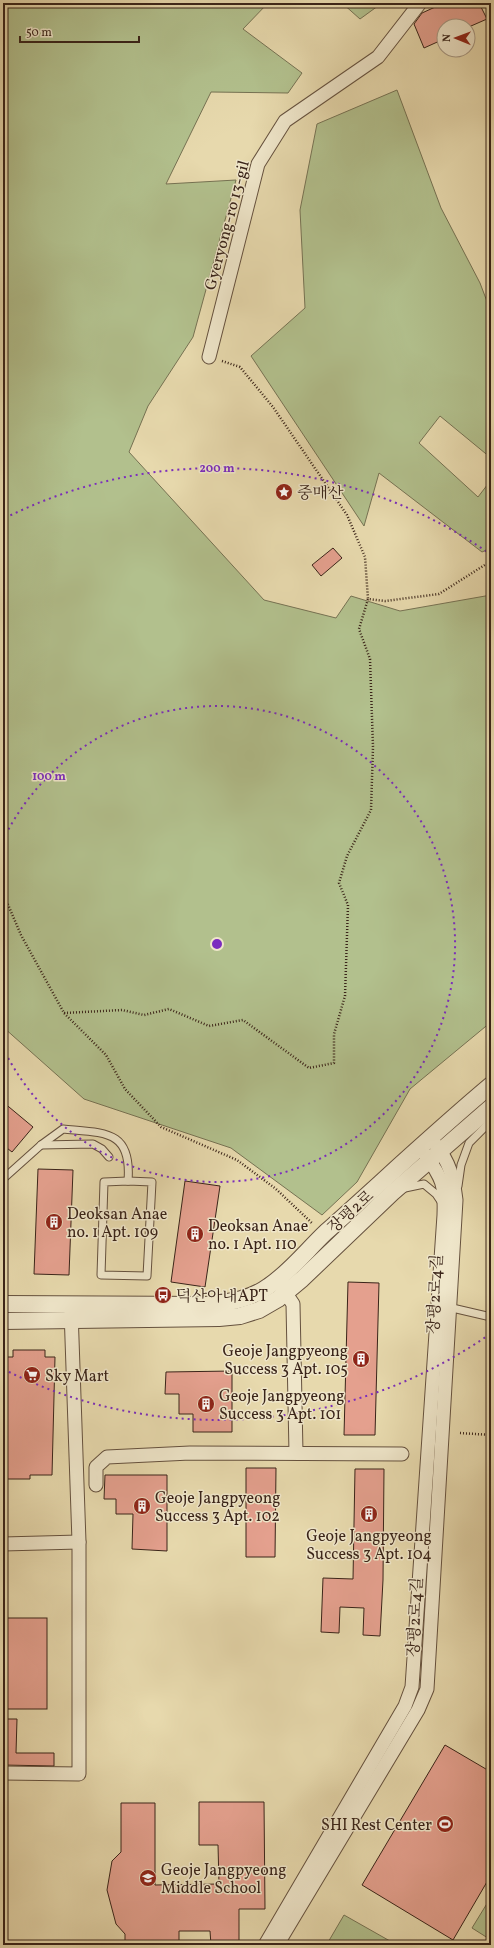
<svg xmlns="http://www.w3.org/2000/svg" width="494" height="1948" viewBox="0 0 494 1948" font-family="Vollkorn,'Noto Serif KR',serif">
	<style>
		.green { fill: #b2c08d; stroke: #767253 }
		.building { fill: #e4a08e; stroke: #3a2419 }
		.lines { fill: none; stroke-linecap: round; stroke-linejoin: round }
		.service-casing { stroke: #65513e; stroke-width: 9 }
		.minor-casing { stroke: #65513e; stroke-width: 15 }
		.tertiary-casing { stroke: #65513e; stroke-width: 18 }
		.path { stroke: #3a2419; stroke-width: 2.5; stroke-dasharray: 1 2; stroke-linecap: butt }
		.service { stroke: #efe6ca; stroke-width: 7 }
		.minor { stroke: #efe6ca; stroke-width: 13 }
		.tertiary { stroke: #efe6ca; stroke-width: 16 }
		.ring { fill: none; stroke: #7b2cbf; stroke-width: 2; stroke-dasharray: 2 4 }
		.labels { text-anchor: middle; stroke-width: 3; stroke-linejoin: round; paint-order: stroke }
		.street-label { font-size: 16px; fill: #3a2419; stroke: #efe6ca }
		.poi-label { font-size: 16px; fill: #3a2419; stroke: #efe6ca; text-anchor: start }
		.centre { fill: #7b2cbf; stroke: #efe6ca; stroke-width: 2 }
		.ring-label { font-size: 12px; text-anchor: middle; font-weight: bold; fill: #7b2cbf; stroke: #efe6ca; stroke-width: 3; stroke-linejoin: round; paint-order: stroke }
	</style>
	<rect width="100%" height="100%" fill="#e7d9ad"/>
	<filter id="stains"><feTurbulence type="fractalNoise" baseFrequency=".005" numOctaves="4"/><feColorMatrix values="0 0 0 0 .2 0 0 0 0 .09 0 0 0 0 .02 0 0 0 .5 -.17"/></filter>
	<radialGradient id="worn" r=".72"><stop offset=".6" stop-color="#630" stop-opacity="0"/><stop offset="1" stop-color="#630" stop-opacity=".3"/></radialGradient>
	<g class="green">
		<path d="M3 3H268L243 29 302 73 288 93 211 92 166 184 236 180 193 337 148 406 129 452 264 600 336 618 351 596 400 611 491 595V1022L410 1089 357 1182 322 1215 231 1148 84 1099 3 1027Z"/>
		<path d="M342 3H382L360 19Z"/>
		<path d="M397 90 441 208 480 283 491 312V458L440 416 419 443 478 497 491 480V548L482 552 379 473 364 526 251 356 305 308 300 210 317 124Z"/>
		<path d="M491 1897V1940L472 1928Z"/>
		<path d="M344 1915 397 1945H328L327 1944Z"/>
	</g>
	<g class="building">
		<path d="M444 3H479L487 19 471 26H444V39L424 48 414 24 422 13Z"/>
		<path d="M333 548 342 558 321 576 312 565Z"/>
		<path d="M3 1102 33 1127 12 1152 3 1145Z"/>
		<path d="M38 1169 73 1170 69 1275 34 1274Z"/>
		<path d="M185 1181 220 1186 205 1287 171 1282Z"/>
		<path d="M348 1282 379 1283 375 1435H344Z"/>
		<path d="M13 1350H45V1357H55L52 1475H30V1479H3V1357H13Z"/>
		<path d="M232 1371V1432H193V1414H179V1394H165L166 1372Z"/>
		<path d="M246 1468H276L275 1557H246Z"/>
		<path d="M355 1469H384L383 1580 380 1636 363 1635 364 1608 340 1607 339 1633 321 1632 323 1578 353 1579Z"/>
		<path d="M105 1475H167V1551L132 1549 133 1514H116V1499H104Z"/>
		<rect x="7" y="1618" width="40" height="91"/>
		<path d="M3 1719H17L16 1753H54V1766L3 1765Z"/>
		<path d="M445 1745 491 1772V1875L453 1940 362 1885Z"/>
		<path d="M199 1802H264L265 1909H239V1945H211L210 1931H179V1945H125V1934L116 1924 107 1890 112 1861 121 1852V1803H155V1885L219 1884 218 1845H199Z"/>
	</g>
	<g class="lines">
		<g class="service-casing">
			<g id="service">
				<path d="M41 1145 93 1144 102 1149 109 1157"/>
				<path d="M3 1179 41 1145 63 1129C105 1133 132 1130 128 1181"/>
				<path d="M128 1181 152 1182 147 1276 101 1275 104 1182Z"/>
				<path d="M458 1186 461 1165 469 1143 491 1121"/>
				<path d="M405 1188 424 1184 436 1194 442 1203"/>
				<path d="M448 1307 491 1317"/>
			</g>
		</g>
		<g class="minor-casing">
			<g id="minor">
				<path d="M209 357 258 164 285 121 378 57 420 3"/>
				<path d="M280 1285 293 1304 296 1453"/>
				<path d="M96 1485V1467L107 1457 190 1453 402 1454"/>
				<path d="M3 1544 79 1542"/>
				<path d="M3 1773 79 1774V1542L71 1310"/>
				<path d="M265 1945 405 1706 412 1687 444 1215C445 1185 443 1179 425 1154"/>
				<path d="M277 1945 418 1710 427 1689 456 1200C453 1176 450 1163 435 1144"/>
			</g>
		</g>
		<g class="tertiary-casing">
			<g id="tertiary">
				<path d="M3 1304 206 1305C229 1302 250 1300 269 1286 291 1271 307 1250 326 1232 381 1183 435 1132 491 1085"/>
				<path d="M3 1321 219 1318 240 1316 259 1310 278 1299 302 1279 392 1193 491 1107"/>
			</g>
		</g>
		<g class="path">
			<path d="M222 361 240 367 273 407 347 515 365 557 368 599"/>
			<path d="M3 893 21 935 64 1013 106 1055 125 1089 161 1127 237 1160 276 1189 313 1224"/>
			<path d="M64 1013 122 1010 144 1015 169 1009 209 1026 243 1020 309 1068 334 1063V1034L345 996 348 905 339 883 347 856 371 810 373 747 370 659 359 629 368 599 385 601 439 594 491 561"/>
			<path d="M460 1433 491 1435"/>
		</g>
		<use href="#service" class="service"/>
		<use href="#minor" class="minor"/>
		<use href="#tertiary" class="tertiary"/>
	</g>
	<g class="ring">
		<path d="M3 840A238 238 0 1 1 3 1048"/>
		<path d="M490 1334A476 476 0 0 1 5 1370M5 518A476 476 0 0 1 490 554"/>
	</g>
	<defs>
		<g id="sight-disc" transform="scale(0.9)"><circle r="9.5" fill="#8f2418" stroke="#efe6ca"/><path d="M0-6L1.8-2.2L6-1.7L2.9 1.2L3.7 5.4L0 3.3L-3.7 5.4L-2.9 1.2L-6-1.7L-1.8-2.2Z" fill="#fff"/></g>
		<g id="building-disc" transform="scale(0.9)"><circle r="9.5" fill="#8f2418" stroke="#efe6ca"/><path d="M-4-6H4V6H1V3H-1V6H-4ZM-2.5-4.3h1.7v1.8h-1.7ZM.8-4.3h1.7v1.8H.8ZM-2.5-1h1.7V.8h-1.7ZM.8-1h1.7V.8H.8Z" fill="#fff"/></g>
		<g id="bus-disc" transform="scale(0.9)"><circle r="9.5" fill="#8f2418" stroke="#efe6ca"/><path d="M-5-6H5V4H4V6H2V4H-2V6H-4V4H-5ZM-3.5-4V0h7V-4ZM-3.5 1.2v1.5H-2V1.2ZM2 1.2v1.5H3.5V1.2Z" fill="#fff"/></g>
		<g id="supermarket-disc" transform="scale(0.9)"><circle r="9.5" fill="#8f2418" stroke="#efe6ca"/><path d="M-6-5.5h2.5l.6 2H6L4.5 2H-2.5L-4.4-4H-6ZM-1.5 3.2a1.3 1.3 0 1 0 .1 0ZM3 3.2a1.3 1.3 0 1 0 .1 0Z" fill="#fff"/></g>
		<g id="stadium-disc" transform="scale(0.9)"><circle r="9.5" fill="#8f2418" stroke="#efe6ca"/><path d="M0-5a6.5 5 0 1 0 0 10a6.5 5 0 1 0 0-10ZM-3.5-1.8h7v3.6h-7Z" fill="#fff"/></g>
		<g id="school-disc" transform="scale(0.9)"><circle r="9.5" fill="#8f2418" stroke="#efe6ca"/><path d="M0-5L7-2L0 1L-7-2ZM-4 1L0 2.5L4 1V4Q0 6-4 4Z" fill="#fff"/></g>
	</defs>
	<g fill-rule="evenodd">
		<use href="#sight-disc" x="284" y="492"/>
		<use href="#building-disc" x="54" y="1222"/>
		<use href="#building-disc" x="195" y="1234"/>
		<use href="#bus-disc" x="163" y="1295"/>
		<use href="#building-disc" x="361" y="1359"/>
		<use href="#supermarket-disc" x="32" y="1375"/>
		<use href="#building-disc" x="206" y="1404"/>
		<use href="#building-disc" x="142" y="1506"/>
		<use href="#building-disc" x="369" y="1514"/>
		<use href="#stadium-disc" x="445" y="1824"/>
		<use href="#school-disc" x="148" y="1878"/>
	</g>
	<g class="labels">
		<g class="street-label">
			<text transform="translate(226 225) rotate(-75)" y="6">Gyeryong-ro 13-gil</text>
			<text transform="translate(350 1211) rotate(-42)" y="6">장평2로</text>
			<text transform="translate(434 1294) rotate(-87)" y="6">장평2로4길</text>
			<text transform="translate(414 1617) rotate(-87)" y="6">장평2로4길</text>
		</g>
		<g class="poi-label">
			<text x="297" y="498">중매산</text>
			<text x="67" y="1219">Deoksan Anae<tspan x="67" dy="18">no. 1 Apt. 109</tspan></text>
			<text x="208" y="1231">Deoksan Anae<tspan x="208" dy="18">no. 1 Apt. 110</tspan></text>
			<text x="176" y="1301">덕산아내APT</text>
			<text x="348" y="1356" text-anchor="end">Geoje Jangpyeong<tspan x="348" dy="18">Success 3 Apt. 105</tspan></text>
			<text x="45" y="1381">Sky Mart</text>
			<text x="219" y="1401">Geoje Jangpyeong<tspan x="219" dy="18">Success 3 Apt. 101</tspan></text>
			<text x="155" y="1503">Geoje Jangpyeong<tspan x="155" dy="18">Success 3 Apt. 102</tspan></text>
			<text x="369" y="1541" text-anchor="middle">Geoje Jangpyeong<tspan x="369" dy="18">Success 3 Apt. 104</tspan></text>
			<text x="432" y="1830" text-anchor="end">SHI Rest Center</text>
			<text x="161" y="1875">Geoje Jangpyeong<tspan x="161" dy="18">Middle School</tspan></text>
		</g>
	</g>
	<circle cx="217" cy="944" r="6" class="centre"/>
	<g class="ring-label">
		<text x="217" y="472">200 m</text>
		<text x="49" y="780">100 m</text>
	</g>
	<rect width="494" height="1948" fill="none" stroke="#e7d9ad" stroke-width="16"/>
	<rect x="4" y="4" width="486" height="1940" fill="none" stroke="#3a2419" stroke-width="2"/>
	<rect x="8" y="8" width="478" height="1932" fill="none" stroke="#3a2419"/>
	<g transform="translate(456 38) rotate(271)"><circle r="19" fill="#efe6ca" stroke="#a79883"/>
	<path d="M0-3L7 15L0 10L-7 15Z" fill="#8f2418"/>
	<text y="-6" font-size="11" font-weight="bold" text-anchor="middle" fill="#3a2419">N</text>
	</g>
	<path d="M20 36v6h119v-6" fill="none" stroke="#3a2419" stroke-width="2"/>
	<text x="26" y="36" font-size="12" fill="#3a2419" stroke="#efe6ca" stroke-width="3" paint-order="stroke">50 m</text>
	<rect width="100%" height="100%" filter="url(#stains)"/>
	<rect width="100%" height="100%" fill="url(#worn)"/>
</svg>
